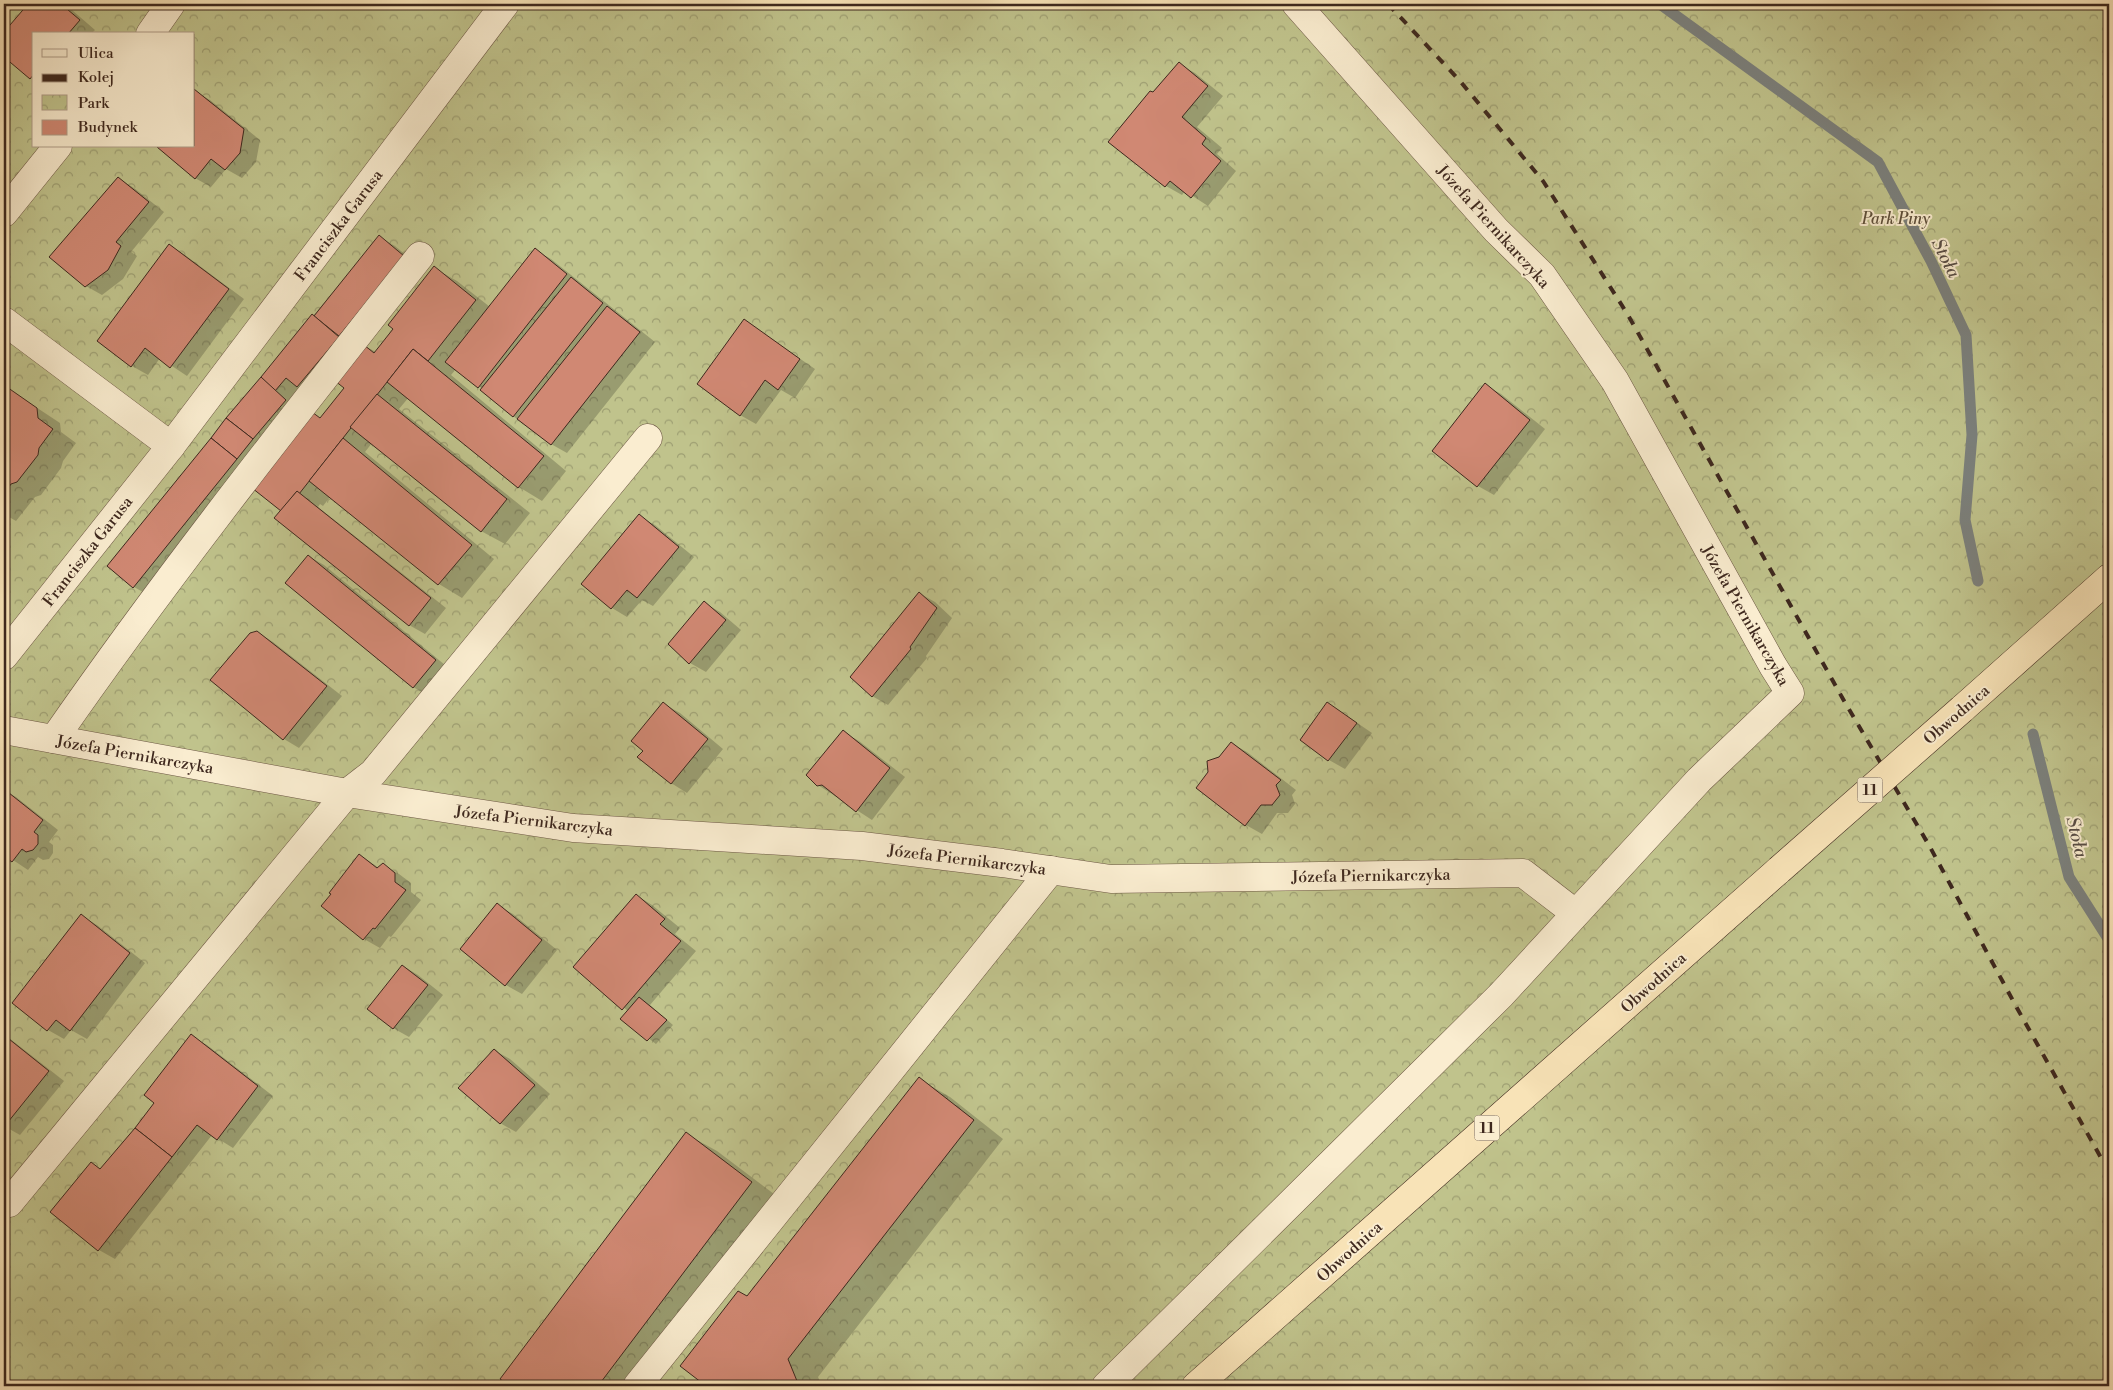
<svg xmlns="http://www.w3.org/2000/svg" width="2113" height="1390" viewBox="0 0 2113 1390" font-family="'Libre Bodoni',serif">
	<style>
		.park { fill: url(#park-crowns); stroke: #7f7655; fill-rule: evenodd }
		.shadow { fill: #0003 }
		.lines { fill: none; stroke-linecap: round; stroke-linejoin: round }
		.stream { stroke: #7b807c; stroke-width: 11 }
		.building { fill: #d08873; stroke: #3e281e }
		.minor-casing { stroke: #6c5744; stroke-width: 29 }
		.highway-casing { stroke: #3e281e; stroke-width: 29 }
		.minor { stroke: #faedd0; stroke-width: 28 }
		.highway { stroke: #f8e3b7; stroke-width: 28 }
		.rail { stroke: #3e281e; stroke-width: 4; stroke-dasharray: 9 9; stroke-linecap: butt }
		.highway-bridge-casing { stroke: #3e281e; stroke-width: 29; stroke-linecap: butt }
		.highway-bridge { stroke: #f8e3b7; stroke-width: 28 }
		.labels { text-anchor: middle; stroke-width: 4; stroke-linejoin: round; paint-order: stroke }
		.shield { fill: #faedd0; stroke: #766353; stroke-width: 1 }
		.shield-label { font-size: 15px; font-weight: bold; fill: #3e281e }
		.park-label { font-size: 16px; font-style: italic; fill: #5e4f3a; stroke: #faedd0 }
		.street-label { font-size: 16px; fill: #3e281e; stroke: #faedd0 }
		.water-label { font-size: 18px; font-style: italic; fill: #584d45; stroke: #faedd0 }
	</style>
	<defs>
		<pattern id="park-crowns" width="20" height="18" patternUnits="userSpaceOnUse" patternTransform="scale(1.25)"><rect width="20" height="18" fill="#c0c38c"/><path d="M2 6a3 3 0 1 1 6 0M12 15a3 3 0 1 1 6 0" fill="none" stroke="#9d9e72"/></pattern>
	</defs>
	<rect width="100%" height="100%" fill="#f8e3b7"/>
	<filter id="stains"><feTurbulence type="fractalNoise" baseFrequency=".004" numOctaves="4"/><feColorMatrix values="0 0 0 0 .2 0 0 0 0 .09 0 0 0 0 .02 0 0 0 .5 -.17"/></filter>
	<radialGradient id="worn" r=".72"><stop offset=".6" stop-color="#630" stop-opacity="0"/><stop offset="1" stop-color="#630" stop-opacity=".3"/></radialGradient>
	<path class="park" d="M4 4H2109V1386H4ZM34 34H194V146H34Z"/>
	<g class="shadow">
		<path d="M30 4H65L95 30 91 34H34V80L4 56V34Z"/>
		<path d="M1179 64 1195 73 1223 96 1197 127 1222 148 1217 154 1236 171 1208 206 1185 191 1182 195 1166 186 1110 141Z"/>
		<path d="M194 91 210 100 260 140 256 162 242 178 226 169 211 187 195 178 159 147 194 146Z"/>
		<path d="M119 179 134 188 164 212 131 252 137 256 123 279 102 295 86 286Z"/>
		<path d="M379 237 395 246 419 266 150 596 134 587 109 566 228 418Z"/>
		<path d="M169 246 185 255 244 299 187 376 160 358 148 375 132 366 98 341Z"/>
		<path d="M535 250 551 259 655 342 567 453 551 444 513 416 483 389 456 369 451 375 566 471 542 501 519 487 409 397 399 409 530 513 505 544 481 531 372 443 365 452 494 559 462 598 439 584 330 497 323 506 320 504 318 507 446 608 425 634 409 625 282 510 321 419 346 388 359 343 376 352 394 329 434 268 457 281 490 307Z"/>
		<path d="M744 320 815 369 795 398 781 390 756 424 740 415Z"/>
		<path d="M1485 385 1501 394 1545 429 1494 495 1478 486 1433 450Z"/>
		<path d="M4 386 60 423 61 432 76 443 63 461 61 468 41 495 35 497 16 521 4 514Z"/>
		<path d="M639 516 655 525 694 557 653 606 642 600 627 617 612 608Z"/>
		<path d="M308 556 324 565 451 670 429 696 413 687Z"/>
		<path d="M919 593 935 602 952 618 926 656 927 658 888 705 872 696Z"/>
		<path d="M704 603 720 612 741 630 706 672 690 663 670 644Z"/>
		<path d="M257 632 273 642 342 696 299 748 284 739 212 680Z"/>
		<path d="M1328 703 1372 733 1345 769 1329 760Z"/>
		<path d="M664 704 680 713 723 749 687 793 671 783 639 757 644 751Z"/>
		<path d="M843 732 859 741 905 777 872 820 818 785Z"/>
		<path d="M1231 743 1247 752 1296 790 1292 795 1295 804 1288 813H1277L1262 834 1246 825 1198 787Z"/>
		<path d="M4 790 16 797 58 830 49 842 53 845V853L49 859 43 860 38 857 28 870 4 854Z"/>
		<path d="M360 855 379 868 383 865 399 874 411 883V892L421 900 391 937 389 936 380 948 364 939Z"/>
		<path d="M636 895 652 905 680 928 675 934 696 951 650 1005 673 1025 656 1044 622 1018 628 1011 575 967Z"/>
		<path d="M497 905 513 914 557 950 522 994 506 985 462 949Z"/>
		<path d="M81 916 97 925 145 963 87 1039 71 1030 64 1039 48 1030 14 1003Z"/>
		<path d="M403 966 418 975 443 995 409 1037 393 1028Z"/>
		<path d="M4 1034 64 1081 20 1135 4 1126Z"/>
		<path d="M191 1036 207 1045 273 1096 233 1148 212 1135 115 1259 99 1250 52 1212 91 1164 101 1169 156 1103Z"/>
		<path d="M494 1050 510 1059 550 1094 516 1132 500 1123Z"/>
		<path d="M919 1079 950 1097 1003 1139 818 1377 822 1386H708L681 1366 748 1298Z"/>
		<path d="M686 1134 717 1151 782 1200 641 1386H512L502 1379Z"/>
	</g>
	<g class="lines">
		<g class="stream">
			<path d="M1660 4 1878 162 1931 261 1966 335 1972 435 1965 520 1978 581"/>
			<path d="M2033 734 2069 877 2109 940"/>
		</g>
	</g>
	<g class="building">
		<path d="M28 4H61L80 20 68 34H34V74L30 79 4 57V32Z"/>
		<path d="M1179 62 1208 86 1182 117 1206 138 1202 144 1221 161 1191 198 1170 181 1165 187 1108 142 1150 91 1153 92Z"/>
		<path d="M194 89 244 129 240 153 225 170 211 159 195 179 157 147 194 146Z"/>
		<path d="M118 177 149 202 116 242 121 246 108 270 85 287 49 257Z"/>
		<path d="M379 235 404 256 339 336 314 316Z"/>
		<path d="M169 244 229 289 170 368 145 348 131 367 97 341Z"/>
		<path d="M535 248 567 274 478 388 445 362Z"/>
		<path d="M434 266 476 300 428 361 413 349 299 494 297 491 281 511 252 488 312 412 320 418 344 388 330 377 359 341 374 353 393 329 388 325Z"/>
		<path d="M571 277 603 303 513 417 480 390Z"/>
		<path d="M607 306 640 332 551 445 517 419Z"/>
		<path d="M312 314 339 337 297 387 286 378 275 391 261 377Z"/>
		<path d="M744 319 800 359 778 390 765 380 740 416 697 384Z"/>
		<path d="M413 349 544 456 518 488 387 382Z"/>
		<path d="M261 377 286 400 253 439 226 418Z"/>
		<path d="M1485 383 1530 420 1477 487 1432 451Z"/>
		<path d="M4 385 37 408 38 418 53 429 39 448 38 455 17 482 11 484 4 494Z"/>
		<path d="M377 394 507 499 481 532 350 427Z"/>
		<path d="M226 418 253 439 237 459 211 438Z"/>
		<path d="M211 438 237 459 133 588 107 566Z"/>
		<path d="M343 438 472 545 438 585 309 481Z"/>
		<path d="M297 491 431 598 409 626 274 518Z"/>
		<path d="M639 514 679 547 637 598 627 590 611 609 581 584Z"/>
		<path d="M308 555 436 660 413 688 285 583Z"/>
		<path d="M919 592 937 608 910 647 911 649 872 697 850 677Z"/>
		<path d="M704 601 726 620 689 664 668 644Z"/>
		<path d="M257 631 327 686 283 740 210 680 250 633Z"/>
		<path d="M663 702 708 739 671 784 637 757 643 751 631 741Z"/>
		<path d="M1327 702 1357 723 1328 761 1300 740Z"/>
		<path d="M843 730 890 768 856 812 822 785 817 786 806 775Z"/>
		<path d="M1231 742 1281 780 1276 785 1280 795 1272 805H1261L1245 826 1196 788 1208 772 1207 761 1219 757Z"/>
		<path d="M4 789 43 820 34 832 38 835V844L33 850 26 852 22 849 12 862 4 856Z"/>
		<path d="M359 854 377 868 383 863 395 873V882L406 890 375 929 373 928 363 940 321 906 331 894 329 893Z"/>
		<path d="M636 894 665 919 660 924 681 941 622 1010 573 967Z"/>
		<path d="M497 903 542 940 505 986 460 949Z"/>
		<path d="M81 914 130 953 70 1031 56 1020 47 1031 12 1003Z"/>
		<path d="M402 965 428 985 393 1029 367 1009Z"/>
		<path d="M639 997 667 1020 647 1041 620 1019Z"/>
		<path d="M191 1034 258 1086 217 1140 197 1125 172 1157 135 1128 154 1103 144 1095Z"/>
		<path d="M4 1035 49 1071 4 1127Z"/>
		<path d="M494 1049 535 1085 500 1124 458 1088Z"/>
		<path d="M919 1077 974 1120 788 1359 797 1381 793 1386H706L680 1366 738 1291 747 1296Z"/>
		<path d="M135 1128 172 1157 98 1251 50 1212 91 1162 100 1169Z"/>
		<path d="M686 1132 752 1182 598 1386H510L500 1379Z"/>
	</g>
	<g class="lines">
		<g class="minor-casing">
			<g id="minor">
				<path d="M150 34 171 4"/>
				<path d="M4 213 58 146"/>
				<path d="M4 321 171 446"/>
				<path d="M4 656 171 446 505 4"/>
				<path d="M4 730 347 793 573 828 862 846 1002 863 1111 879 1523 873 1575 913"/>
				<path d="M54 739C169 573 295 415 420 256"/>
				<path d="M9 1203 347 793 373 773 648 438"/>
				<path d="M637 1386 1051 870"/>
				<path d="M1106 1386 1501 995 1699 780 1790 693 1773 666 1615 381 1542 275 1496 230 1296 4"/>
			</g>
		</g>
		<g class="highway-casing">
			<g id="highway">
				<path d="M1962 709 2109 578"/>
				<path d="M1196 1386 1779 870"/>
			</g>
		</g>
		<use href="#minor" class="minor"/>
		<use href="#highway" class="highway"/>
		<path class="rail" d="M1388 4 1460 81 1543 181 1628 315 1843 699 1930 847 2017 1008 2109 1172"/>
		<g class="highway-bridge-casing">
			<path id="highway-bridge" d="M1779 870 1962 709"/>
		</g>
		<use href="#highway-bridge" class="highway-bridge"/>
	</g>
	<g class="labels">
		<g class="shield">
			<rect x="1857.5" y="777.5" width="25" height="25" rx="4"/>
			<rect x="1474.5" y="1115.5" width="25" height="25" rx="4"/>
		</g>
		<g class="shield-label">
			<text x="1870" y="795">11</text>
			<text x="1487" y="1133">11</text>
		</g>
		<g class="park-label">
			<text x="1896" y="224">Park Piny</text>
		</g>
		<g class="street-label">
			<text transform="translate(338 225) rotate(-53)" y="6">Franciszka Garusa</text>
			<text transform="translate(1494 226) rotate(48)" y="6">Józefa Piernikarczyka</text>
			<text transform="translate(87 551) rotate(-52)" y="6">Franciszka Garusa</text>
			<text transform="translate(1746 615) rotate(60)" y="6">Józefa Piernikarczyka</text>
			<text transform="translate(1956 714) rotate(-41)" y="6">Obwodnica</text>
			<text transform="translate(135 754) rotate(10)" y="6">Józefa Piernikarczyka</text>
			<text transform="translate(534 820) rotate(7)" y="6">Józefa Piernikarczyka</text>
			<text transform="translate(967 859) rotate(7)" y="6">Józefa Piernikarczyka</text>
			<text transform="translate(1371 875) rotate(-1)" y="6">Józefa Piernikarczyka</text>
			<text transform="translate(1653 982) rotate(-42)" y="6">Obwodnica</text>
			<text transform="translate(1349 1251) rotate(-42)" y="6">Obwodnica</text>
		</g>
		<g class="water-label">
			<text transform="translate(1946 258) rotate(63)" y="6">Stoła</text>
			<text transform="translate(2077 837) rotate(76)" y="6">Stoła</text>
		</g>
	</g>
	<rect width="2113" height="1390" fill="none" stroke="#f8e3b7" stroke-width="20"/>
	<rect x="5" y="5" width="2103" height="1380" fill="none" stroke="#3e281e" stroke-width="2.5"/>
	<rect x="10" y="10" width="2093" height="1370" fill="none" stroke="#3e281e"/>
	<rect x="32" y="32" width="162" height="115" fill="#faedd0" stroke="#af9e89"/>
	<rect x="42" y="49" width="25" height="8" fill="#faedd0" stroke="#af9e89"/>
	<text x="78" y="58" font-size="15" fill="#3e281e">Ulica</text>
	<rect x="42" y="74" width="25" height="8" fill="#3e281e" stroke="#af9e89"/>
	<text x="78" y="82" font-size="15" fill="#3e281e">Kolej</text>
	<rect x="42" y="95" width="25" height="15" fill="url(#park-crowns)" stroke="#af9e89"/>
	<text x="78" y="108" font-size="15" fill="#3e281e">Park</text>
	<rect x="42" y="120" width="25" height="15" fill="#d08873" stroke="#af9e89"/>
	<text x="78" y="132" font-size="15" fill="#3e281e">Budynek</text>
	<rect width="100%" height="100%" filter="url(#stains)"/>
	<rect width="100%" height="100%" fill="url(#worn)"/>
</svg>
